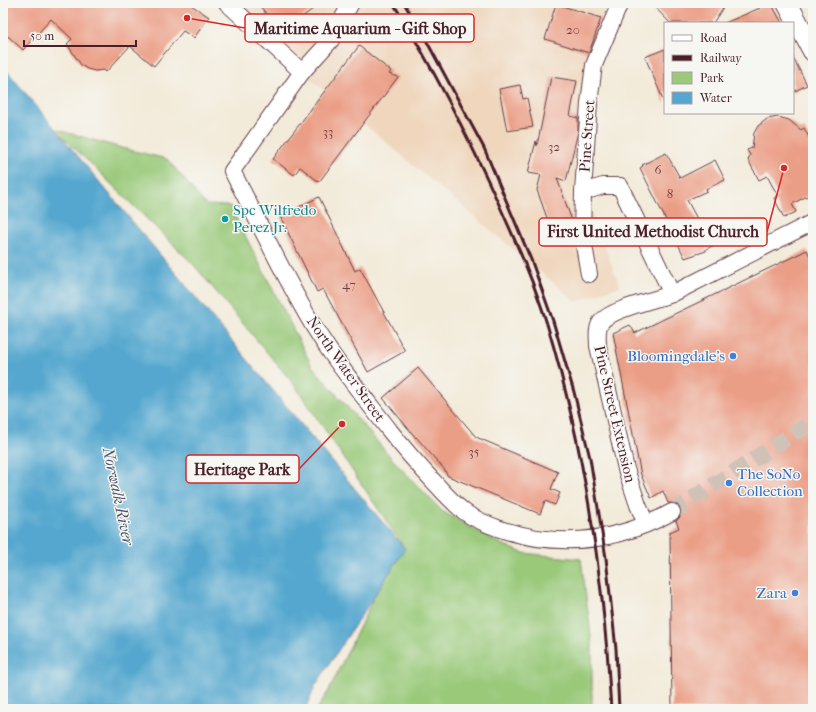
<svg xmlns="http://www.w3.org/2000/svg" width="816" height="712" viewBox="0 0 816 712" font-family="'IM FELL French Canon',serif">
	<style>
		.built { fill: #efd6bc }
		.green { fill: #99c979; stroke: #727452 }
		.water { fill: #54a7cf; stroke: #4f637d }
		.building { fill: #eb9e86 }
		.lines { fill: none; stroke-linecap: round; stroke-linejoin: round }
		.minor-tunnel { stroke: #d1c2b7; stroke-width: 16; stroke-dasharray: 16 8; stroke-linecap: butt }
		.minor-casing { stroke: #633e45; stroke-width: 18 }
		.major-casing { stroke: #633e45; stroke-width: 22 }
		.minor { stroke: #fff; stroke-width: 16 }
		.major { stroke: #fff; stroke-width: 20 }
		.rail { stroke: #4a1f2b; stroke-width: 3 }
		.culture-dot { fill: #0f9aa8; stroke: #f6f6f2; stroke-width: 1.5 }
		.shop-dot { fill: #3f7fe0; stroke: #f6f6f2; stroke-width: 1.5 }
		.labels { text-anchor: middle; stroke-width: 3; stroke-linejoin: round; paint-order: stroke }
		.number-label { font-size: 13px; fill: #723f42 }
		.street-label { font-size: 15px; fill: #4a1f2b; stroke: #f6f6f2 }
		.culture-label { font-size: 15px; fill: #0d838f; stroke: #f6f6f2; text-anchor: start }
		.shop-label { font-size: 15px; fill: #366cbe; stroke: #f6f6f2; text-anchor: end }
		.water-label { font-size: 16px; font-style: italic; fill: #4e556d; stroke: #f6f6f2 }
		.leader { fill: none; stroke: #d62828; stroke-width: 1.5 }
		.callout-dot { fill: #d62828; stroke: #f6f6f2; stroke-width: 1.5 }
		.callout { fill: #f6f6f2; stroke: #d62828; stroke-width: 1.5 }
		.callout-label { font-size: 16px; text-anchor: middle; font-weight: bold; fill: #4a1f2b }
	</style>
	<rect width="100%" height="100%" fill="#f6f6f2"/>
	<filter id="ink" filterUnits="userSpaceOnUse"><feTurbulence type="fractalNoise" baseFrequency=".025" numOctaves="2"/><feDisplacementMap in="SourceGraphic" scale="8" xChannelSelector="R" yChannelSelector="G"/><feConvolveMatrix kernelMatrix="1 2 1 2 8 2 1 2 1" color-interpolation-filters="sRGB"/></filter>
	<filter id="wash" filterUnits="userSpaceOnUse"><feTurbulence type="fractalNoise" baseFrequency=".012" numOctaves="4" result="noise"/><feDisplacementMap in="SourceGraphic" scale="16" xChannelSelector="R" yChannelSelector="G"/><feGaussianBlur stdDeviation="0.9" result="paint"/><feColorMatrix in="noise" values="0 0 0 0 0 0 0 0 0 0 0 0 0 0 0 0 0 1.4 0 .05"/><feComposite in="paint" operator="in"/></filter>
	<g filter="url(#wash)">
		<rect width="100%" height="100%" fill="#f3ebda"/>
		<path class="built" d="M227 3H620L594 65 583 192 620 286 576 302 302 72Z"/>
		<path class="green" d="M55 129 118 147 167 159 206 205 230 206 312 366 394 461 442 511 497 542 523 553 581 559 592 643V709H317L328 692 376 593 405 549 296 387 193 264Z"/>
		<path class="water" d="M3 66 405 549 315 686 306 709H3Z"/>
		<g id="blocks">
			<g class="building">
				<path d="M3 3H188L209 17 194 38 183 31 154 66 130 46 106 72 104 70 95 71 87 69 81 65 67 44 72 39 51 19 23 50 9 37 3 34Z"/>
				<path d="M258 3H321L302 17 309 25 294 37 288 28 281 34Z"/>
				<path d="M651 3H726L713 23H670Z"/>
				<path d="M766 3H771L782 23H725L760 8 759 6Z"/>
				<path d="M556 4 601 18 589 53 545 39Z"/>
				<path d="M359 46 391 71 389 74 398 77 319 182 300 167 294 175 273 159Z"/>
				<path d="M665 49V104L645 57Z"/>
				<path d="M793 57 807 85 793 92Z"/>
				<path d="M551 77 577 81 570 116 578 118V132L566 181 557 178 572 221 551 229 537 190 541 175 528 173 536 141 537 146Z"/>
				<path d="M520 85 523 99 527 98 533 127 507 131 499 89Z"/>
				<path d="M778 117 789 120 801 130 804 128 813 145V193L792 204 796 212 784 218 774 198 778 196 767 176 759 180 748 160 750 155 747 150 752 148 754 133 758 126 767 119Z"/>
				<path d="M666 153 680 178 715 160 725 180 706 189 707 191 687 200 702 228 707 225 717 244 706 249V251L685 258 640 168 643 166 642 165Z"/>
				<path d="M319 197 355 271 360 268 405 351 368 372 323 289 317 292 280 216Z"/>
				<path d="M807 250 813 262V709H672L670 532 679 528 676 521 680 517 681 512 680 507 678 504 673 503H668L663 491 651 498 641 475 613 333 630 325 635 333Z"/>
				<path d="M418 368 476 437 558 472 551 489 560 493 555 505 545 501 540 514 448 476 446 473 444 469 416 437V438L383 398Z"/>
			</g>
		</g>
	</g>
	<g filter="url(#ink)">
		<use href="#blocks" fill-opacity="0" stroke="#633e45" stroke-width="1"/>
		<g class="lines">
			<path class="minor-tunnel" d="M672 512 813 421"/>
			<g class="minor-casing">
				<g id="minor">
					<path d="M227 3 302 72"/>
					<path d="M351 3 331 40 302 72 232 171C257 218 280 268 307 315 330 356 361 393 390 431 405 450 420 467 436 484 445 494 455 505 466 513 476 520 489 525 500 529 560 549 617 542 672 512"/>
					<path d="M583 192 603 186H620L672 294"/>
					<path d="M589 274 582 234 583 192 589 103 594 65 620 3"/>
					<path d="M646 524 638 505 626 469 598 346C598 338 596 329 601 322 611 309 655 300 672 294L813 222"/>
				</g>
			</g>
			<g class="major-casing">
				<path id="major" d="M787 3 813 51"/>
			</g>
			<use href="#minor" class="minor"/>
			<use href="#major" class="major"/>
			<g class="rail">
				<path d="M393 3C434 69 469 138 501 209 518 247 535 285 547 324 585 450 604 578 611 709"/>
				<path d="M404 3 426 40 484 148 532 262 553 321 574 392 590 458 606 558 616 649 619 709"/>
			</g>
		</g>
	</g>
	<circle class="culture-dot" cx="225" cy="219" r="4"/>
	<g class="shop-dot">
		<circle cx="733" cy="356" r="4"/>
		<circle cx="729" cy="483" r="4"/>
		<circle cx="795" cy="593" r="4"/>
	</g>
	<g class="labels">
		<g class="number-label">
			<text x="573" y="34">20</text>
			<text x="328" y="136">33</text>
			<text x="554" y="151">32</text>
			<text x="658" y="174">6</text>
			<text x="670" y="198">8</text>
			<text x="349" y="289">47</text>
			<text x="474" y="456">35</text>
		</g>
		<g class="street-label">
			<text transform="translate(587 136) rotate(-86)" y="5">Pine Street</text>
			<text transform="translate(346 369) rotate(55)" y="5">North Water Street</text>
			<text transform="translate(615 414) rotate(77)" y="5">Pine Street Extension</text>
		</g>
		<g class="culture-label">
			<text x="233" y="215">Spc Wilfredo<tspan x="233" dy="17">Perez Jr.</tspan></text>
		</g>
		<g class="shop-label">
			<text x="725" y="361">Bloomingdale's</text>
			<text x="737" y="479" text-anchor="start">The SoNo<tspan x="737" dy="17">Collection</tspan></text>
			<text x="787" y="598">Zara</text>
		</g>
		<g class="water-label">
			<text transform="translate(119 496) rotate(78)" y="6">Norwalk River</text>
		</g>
	</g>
	<path class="leader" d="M187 18L245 28M784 168L767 232M342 424L299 469"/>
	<g class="callout-dot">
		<circle cx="187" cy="18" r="4"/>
		<circle cx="784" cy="168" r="4"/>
		<circle cx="342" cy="424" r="4"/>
	</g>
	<g class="callout">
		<rect x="245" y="14" width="229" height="28" rx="4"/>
		<rect x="539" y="218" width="228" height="28" rx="4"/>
		<rect x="186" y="455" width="113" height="28" rx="4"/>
	</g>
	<g class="callout-label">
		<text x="360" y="34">Maritime Aquarium - Gift Shop</text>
		<text x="653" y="237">First United Methodist Church</text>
		<text x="242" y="475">Heritage Park</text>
	</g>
	<rect width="816" height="712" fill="none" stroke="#f6f6f2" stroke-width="16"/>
	<rect x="664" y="22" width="130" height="92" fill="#f6f6f2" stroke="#b1a0a2"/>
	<rect x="672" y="35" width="20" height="6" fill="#ffffff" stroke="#b1a0a2"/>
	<text x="700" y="42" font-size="12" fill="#4a1f2b">Road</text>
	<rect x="672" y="55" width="20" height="6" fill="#4a1f2b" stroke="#b1a0a2"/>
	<text x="700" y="62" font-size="12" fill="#4a1f2b">Railway</text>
	<rect x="672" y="72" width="20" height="12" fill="#99c979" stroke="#b1a0a2"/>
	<text x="700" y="82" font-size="12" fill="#4a1f2b">Park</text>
	<rect x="672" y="92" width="20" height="12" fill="#54a7cf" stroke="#b1a0a2"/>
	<text x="700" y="102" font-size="12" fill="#4a1f2b">Water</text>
	<path d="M24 40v6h112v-6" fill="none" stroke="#4a1f2b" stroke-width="2"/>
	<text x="30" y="40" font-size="12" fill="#4a1f2b" stroke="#f6f6f2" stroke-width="3" paint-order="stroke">50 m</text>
</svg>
